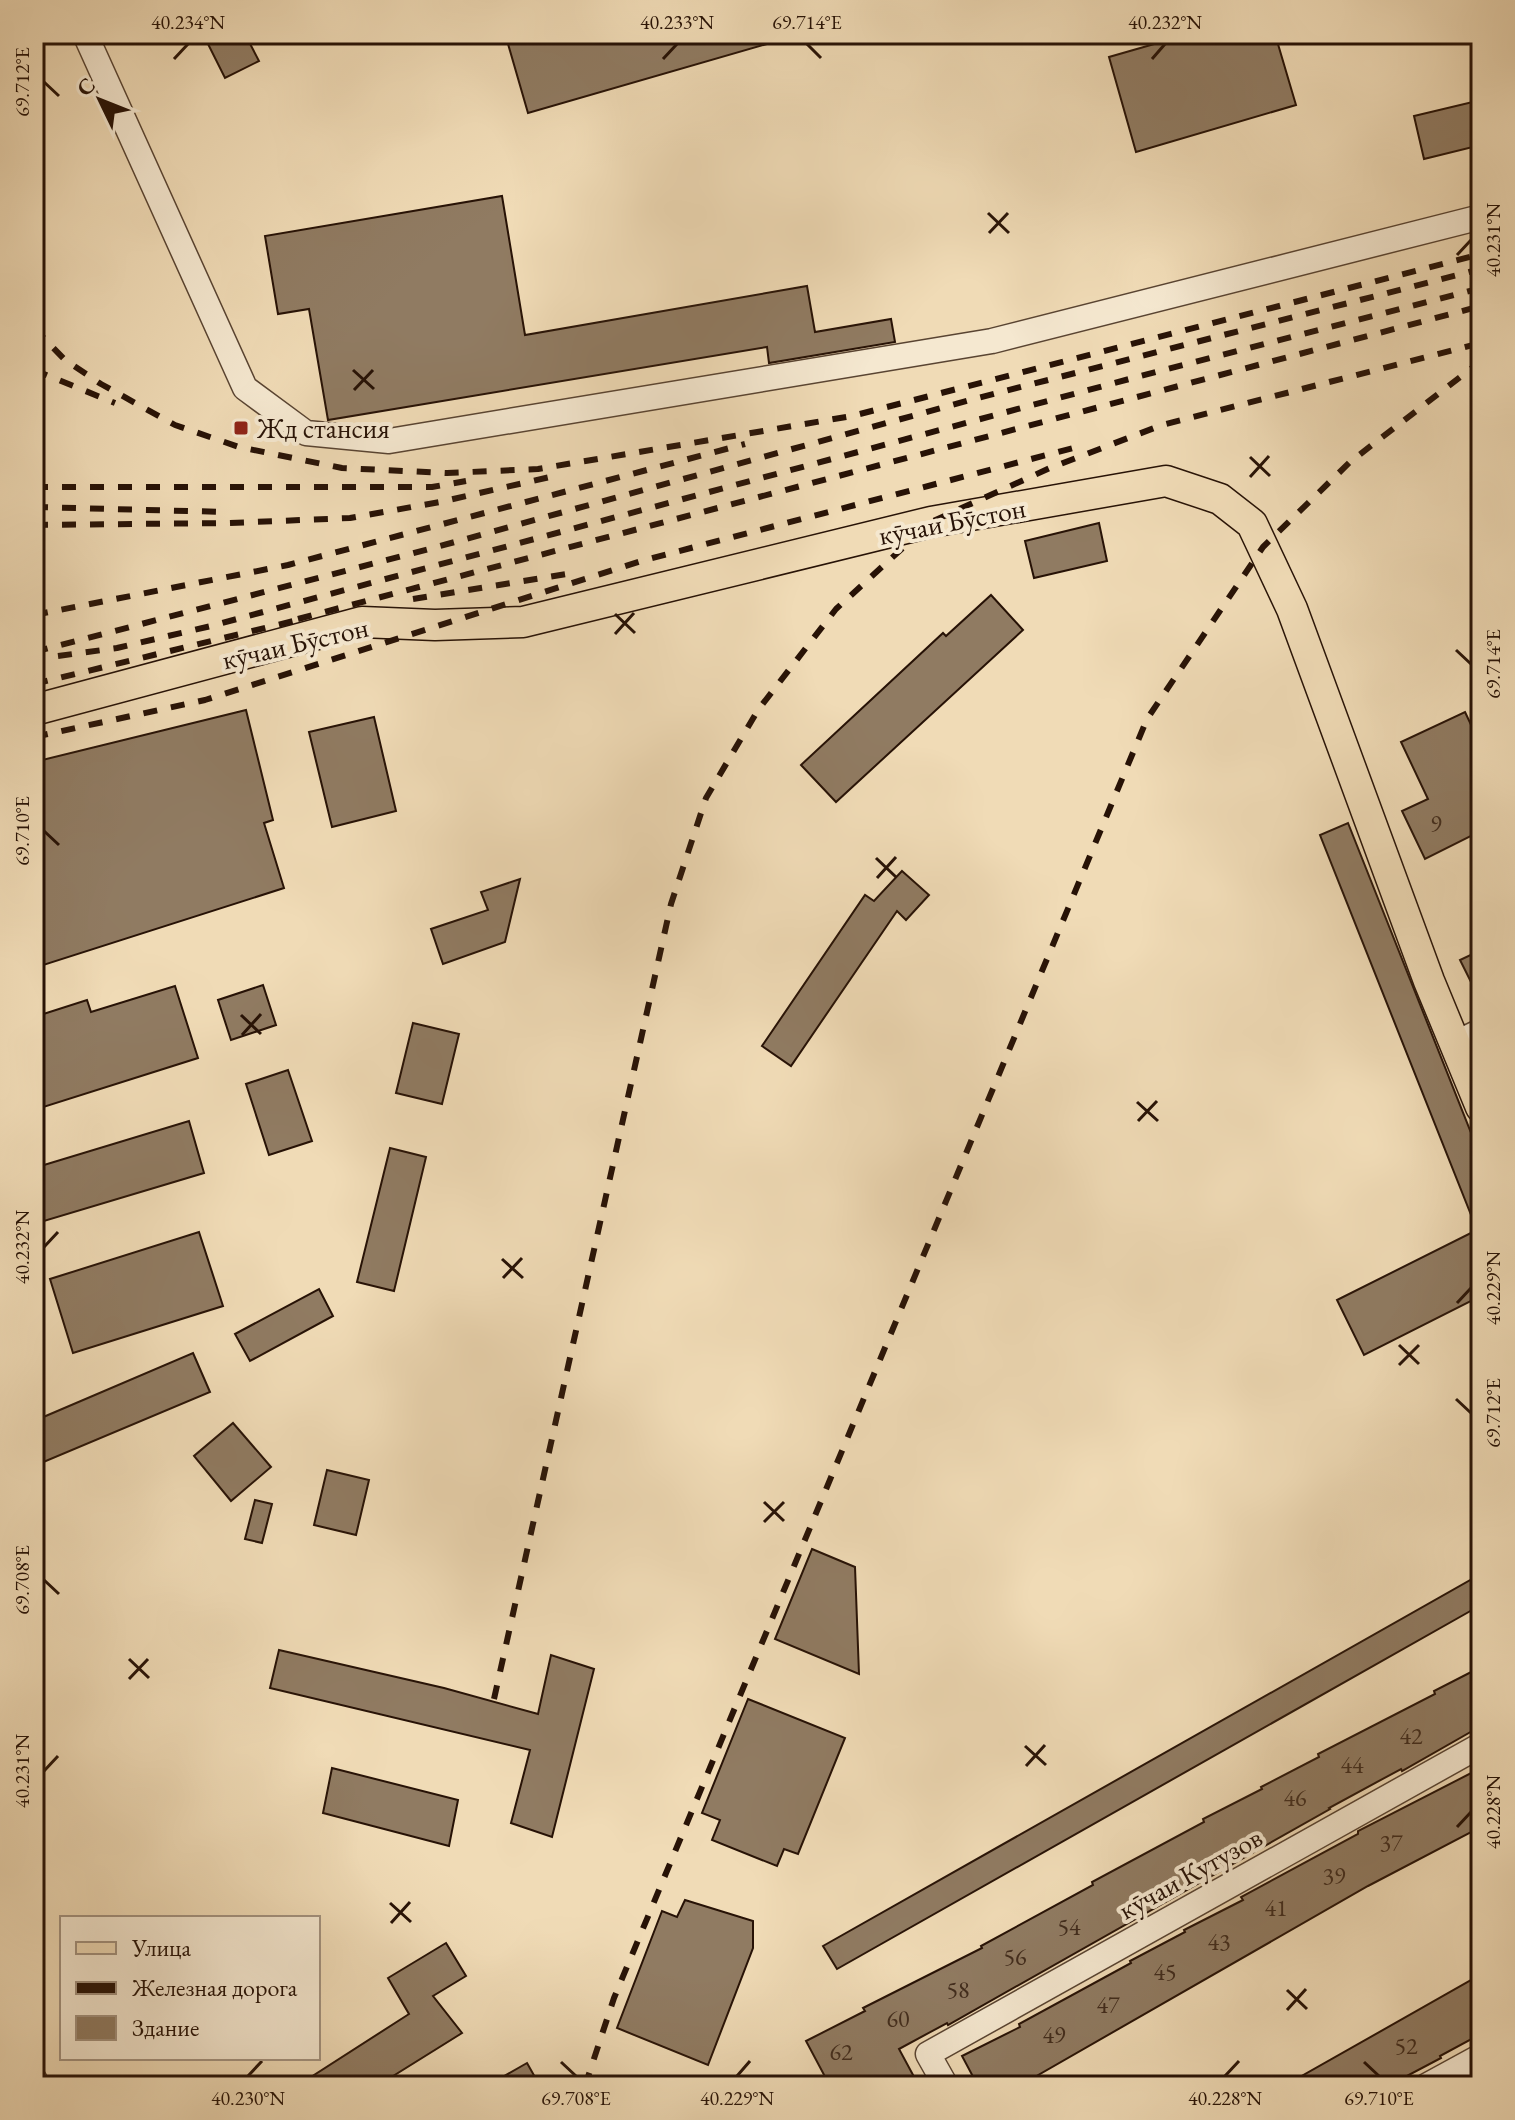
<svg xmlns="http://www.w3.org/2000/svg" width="1515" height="2120" viewBox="0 0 1515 2120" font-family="'EB Garamond',serif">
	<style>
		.building { fill: #907b62; stroke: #271206; stroke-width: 2 }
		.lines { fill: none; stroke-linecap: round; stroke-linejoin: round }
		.minor-casing { stroke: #594432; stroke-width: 27 }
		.major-casing { stroke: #271206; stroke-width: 33 }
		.minor { stroke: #f5e8d0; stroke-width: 24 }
		.major { stroke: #f0dbb6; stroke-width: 30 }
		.rail { stroke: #271206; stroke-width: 6; stroke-dasharray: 14 14; stroke-linecap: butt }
		.ticks { fill: none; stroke: #271206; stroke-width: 3 }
		.poi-dot { fill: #8f2418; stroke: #f5e8d0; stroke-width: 3 }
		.labels { text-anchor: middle; stroke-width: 8; stroke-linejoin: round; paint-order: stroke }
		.number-label { font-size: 24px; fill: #412c1d }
		.poi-label { font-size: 28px; fill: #271206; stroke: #f5e8d0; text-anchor: start }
		.street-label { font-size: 28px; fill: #271206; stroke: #f5e8d0 }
		.neatline { fill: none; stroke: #271206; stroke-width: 3 }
		.ticks-label { font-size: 20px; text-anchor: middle; fill: #271206 }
	</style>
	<rect width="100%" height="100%" fill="#f0dbb6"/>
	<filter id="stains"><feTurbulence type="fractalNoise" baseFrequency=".0025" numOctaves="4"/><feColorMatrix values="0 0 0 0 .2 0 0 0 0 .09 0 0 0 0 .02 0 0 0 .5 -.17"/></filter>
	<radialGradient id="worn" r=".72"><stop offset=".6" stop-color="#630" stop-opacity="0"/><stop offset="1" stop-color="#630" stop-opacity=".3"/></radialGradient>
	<g class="building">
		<path d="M203 34H245L259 61 225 78Z"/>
		<path d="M517 34H783L784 39 528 113 506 37Z"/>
		<path d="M1189 34H1275L1296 105 1136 152 1109 57Z"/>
		<path d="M1481 100V145L1424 159 1414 116Z"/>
		<path d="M502 196 525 335 807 286 815 332 891 319 895 342 769 363 767 347 328 420 309 309 278 314 265 236Z"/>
		<path d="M1099 523 1107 561 1034 578 1025 541Z"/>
		<path d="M991 595 1023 630 836 802 801 765 943 633 946 636Z"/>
		<path d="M246 710 273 820 264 823 284 888 34 968V762Z"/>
		<path d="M1465 712 1481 746V831L1425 859 1402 811 1428 799 1401 742Z"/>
		<path d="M374 717 396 811 332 827 309 732Z"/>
		<path d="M1348 823 1481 1158V1296L1364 1355 1337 1300 1477 1230 1320 835Z"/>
		<path d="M902 871 929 895 906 920 897 911 791 1066 762 1046 865 895 874 901Z"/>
		<path d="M520 879 505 942 443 964 431 929 488 910 481 892Z"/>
		<path d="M1481 950V1002L1460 960Z"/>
		<path d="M263 985 276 1025 231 1040 218 1000Z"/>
		<path d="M175 986 198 1058 34 1110V1017L87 1000 91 1012Z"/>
		<path d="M413 1023 459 1034 442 1104 396 1093Z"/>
		<path d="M288 1070 312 1141 269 1155 246 1084Z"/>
		<path d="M189 1121 204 1173 34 1224V1168Z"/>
		<path d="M390 1148 426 1157 394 1291 357 1282Z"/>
		<path d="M199 1232 223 1306 73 1353 50 1279Z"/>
		<path d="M319 1289 333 1316 250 1361 235 1334Z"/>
		<path d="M193 1353 210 1392 34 1466V1421Z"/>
		<path d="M233 1423 271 1467 231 1501 194 1456Z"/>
		<path d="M327 1470 369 1480 356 1535 314 1525Z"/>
		<path d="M255 1500 272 1504 262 1543 245 1539Z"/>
		<path d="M812 1549 855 1567 859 1674 775 1639Z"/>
		<path d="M1481 1574V1605L837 1969 823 1946Z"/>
		<path d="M279 1650 444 1688 538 1714 551 1655 594 1669 552 1837 511 1823 530 1750 270 1688Z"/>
		<path d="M1481 1667V1726L1402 1771 1401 1769 1329 1808 1330 1809 948 2025 947 2023 899 2049 919 2086H830L806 2041 865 2011 863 2008 982 1948 981 1946 1093 1885 1092 1882 1204 1822 1203 1819 1262 1789 1261 1787 1319 1757 1318 1754 1435 1694 1434 1691Z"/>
		<path d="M748 1699 845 1738 798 1854 784 1849 777 1866 712 1840 720 1820 702 1813Z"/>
		<path d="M332 1768 458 1800 449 1846 323 1813Z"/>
		<path d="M1481 1768V1827L1368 1886 1019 2086H978L962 2056 1020 2027 1019 2024 1131 1963 1130 1961 1185 1932 1184 1930 1243 1900 1241 1897 1358 1834V1831Z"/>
		<path d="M685 1900 753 1921V1948L708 2065 617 2028 662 1911 677 1917Z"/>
		<path d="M446 1943 466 1976 433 1996 462 2033 377 2086H297L409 2014 388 1978Z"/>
		<path d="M1473 1979 1481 1994V2034L1440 2056 1441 2058 1388 2086H1284Z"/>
		<path d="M527 2063 540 2086H487Z"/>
	</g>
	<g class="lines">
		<g class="minor-casing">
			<g id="minor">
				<path d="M85 34 245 388 306 433 389 441 992 341 1481 217"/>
				<path d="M1454 1044 1481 1031"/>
				<path d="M34 2079 38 2086"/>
				<path d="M946 2086 928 2054 1481 1745"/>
				<path d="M1426 2086 1481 2056"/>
			</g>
		</g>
		<g class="major-casing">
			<path id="major" d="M34 710 362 622 435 625 523 622 931 522 1166 481 1220 499 1252 524 1292 609 1429 981 1481 1107"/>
		</g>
		<use href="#minor" class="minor"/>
		<use href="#major" class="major"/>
		<g class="rail">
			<path d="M34 328 65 360 101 384 175 425 239 447 342 468 447 473 538 469 852 416 1481 254"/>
			<path d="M34 370 115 403"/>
			<path d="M34 487H432L466 481"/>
			<path d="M34 507 226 512"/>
			<path d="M34 525 229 523 350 518 440 502 550 477"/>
			<path d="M413 599 567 574"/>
			<path d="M34 615 288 565 745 444"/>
			<path d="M298 619 1481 306"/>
			<path d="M34 652 433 548 970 400 1481 269"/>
			<path d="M58 656 117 648 211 626 1133 378 1481 288"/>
			<path d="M34 684 306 618"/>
			<path d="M34 737 205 700 641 561 1081 446"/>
			<path d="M494 1699 671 904 706 798 758 710 836 609 931 522 1050 468 1162 425 1481 343"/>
			<path d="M585 2086 614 1998 1147 719 1263 547 1350 462 1481 361"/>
		</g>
	</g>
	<path class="ticks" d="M807 44 821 58M174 59 188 44M663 59 677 44M1152 59 1165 44M44 82 59 96M988 213 1009 233M989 233 1008 213M1457 255 1471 240M353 370 374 389M354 390 373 370M1250 457 1270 476M1250 477 1269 456M615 614 635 633M615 634 634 613M1456 650 1471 664M44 831 59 845M876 858 896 877M877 878 896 857M241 1015 261 1034M242 1035 261 1014M1137 1102 1158 1121M1138 1121 1157 1101M44 1247 58 1232M502 1259 523 1278M503 1278 522 1258M1457 1303 1471 1288M1399 1345 1419 1364M1399 1365 1419 1345M1456 1399 1471 1413M764 1502 784 1521M764 1522 784 1502M44 1580 59 1594M129 1659 149 1678M129 1679 148 1659M1025 1746 1046 1765M1026 1766 1045 1745M44 1771 58 1756M1457 1827 1471 1812M390 1903 411 1922M391 1923 410 1902M1287 1990 1307 2009M1287 2010 1306 1989M561 2062 576 2076M1364 2062 1379 2076M248 2076 262 2061M737 2076 750 2061M1225 2076 1239 2061"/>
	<rect class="poi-dot" x="233" y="420" width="16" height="16" rx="4"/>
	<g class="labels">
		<g class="number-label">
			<text x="1436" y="832">9</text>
			<text x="1411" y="1744">42</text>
			<text x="1352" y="1773">44</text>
			<text x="1295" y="1806">46</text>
			<text x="1391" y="1851">37</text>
			<text x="1334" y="1884">39</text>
			<text x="1276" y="1916">41</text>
			<text x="1069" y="1935">54</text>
			<text x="1219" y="1950">43</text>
			<text x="1015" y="1965">56</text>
			<text x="1165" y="1980">45</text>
			<text x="958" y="1998">58</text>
			<text x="1108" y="2013">47</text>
			<text x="898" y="2027">60</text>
			<text x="1054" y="2043">49</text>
			<text x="1406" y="2054">52</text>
			<text x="841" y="2060">62</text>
		</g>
		<g class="poi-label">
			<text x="257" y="438">Жд стансия</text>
		</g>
		<g class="street-label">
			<text transform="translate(952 521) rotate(-11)" y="10">кӯчаи Бӯстон</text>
			<text transform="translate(295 643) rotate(-13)" y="10">кӯчаи Бӯстон</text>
			<text transform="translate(1190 1873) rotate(-29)" y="10">кӯчаи Кутузов</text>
		</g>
	</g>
	<rect width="1515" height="2120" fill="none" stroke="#f0dbb6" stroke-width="88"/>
	<rect x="60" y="1916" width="260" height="144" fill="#f5e8d0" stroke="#a3927f" stroke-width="2"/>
	<rect x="76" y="1942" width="40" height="12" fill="#f0dbb6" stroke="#a3927f" stroke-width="2"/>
	<text x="132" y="1956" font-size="24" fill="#271206">Улица</text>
	<rect x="76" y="1982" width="40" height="12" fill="#271206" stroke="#a3927f" stroke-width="2"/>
	<text x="132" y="1996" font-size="24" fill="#271206">Железная дорога</text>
	<rect x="76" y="2016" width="40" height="24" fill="#907b62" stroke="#a3927f" stroke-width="2"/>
	<text x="132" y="2036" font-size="24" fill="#271206">Здание</text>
	<g transform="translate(100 100) rotate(313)" stroke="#f5e8d0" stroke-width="6" paint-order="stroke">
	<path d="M0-6L14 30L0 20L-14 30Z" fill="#271206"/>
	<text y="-12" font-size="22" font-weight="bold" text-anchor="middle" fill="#271206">С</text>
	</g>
	<rect x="44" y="44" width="1427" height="2032" class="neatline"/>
	<g class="ticks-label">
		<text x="188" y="29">40.234°N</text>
		<text x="677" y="29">40.233°N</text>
		<text x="807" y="29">69.714°E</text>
		<text x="1165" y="29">40.232°N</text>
		<text transform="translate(22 82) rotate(-90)" y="7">69.712°E</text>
		<text transform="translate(1493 240) rotate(-90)" y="7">40.231°N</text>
		<text transform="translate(1493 664) rotate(-90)" y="7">69.714°E</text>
		<text transform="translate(22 831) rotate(-90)" y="7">69.710°E</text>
		<text transform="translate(22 1247) rotate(-90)" y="7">40.232°N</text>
		<text transform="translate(1493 1288) rotate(-90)" y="7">40.229°N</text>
		<text transform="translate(1493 1413) rotate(-90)" y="7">69.712°E</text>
		<text transform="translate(22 1580) rotate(-90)" y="7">69.708°E</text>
		<text transform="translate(22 1771) rotate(-90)" y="7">40.231°N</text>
		<text transform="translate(1493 1812) rotate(-90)" y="7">40.228°N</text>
		<text x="248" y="2105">40.230°N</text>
		<text x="576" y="2105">69.708°E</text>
		<text x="737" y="2105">40.229°N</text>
		<text x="1225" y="2105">40.228°N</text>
		<text x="1379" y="2105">69.710°E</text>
	</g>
	<rect width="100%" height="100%" filter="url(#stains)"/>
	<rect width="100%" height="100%" fill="url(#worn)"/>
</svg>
